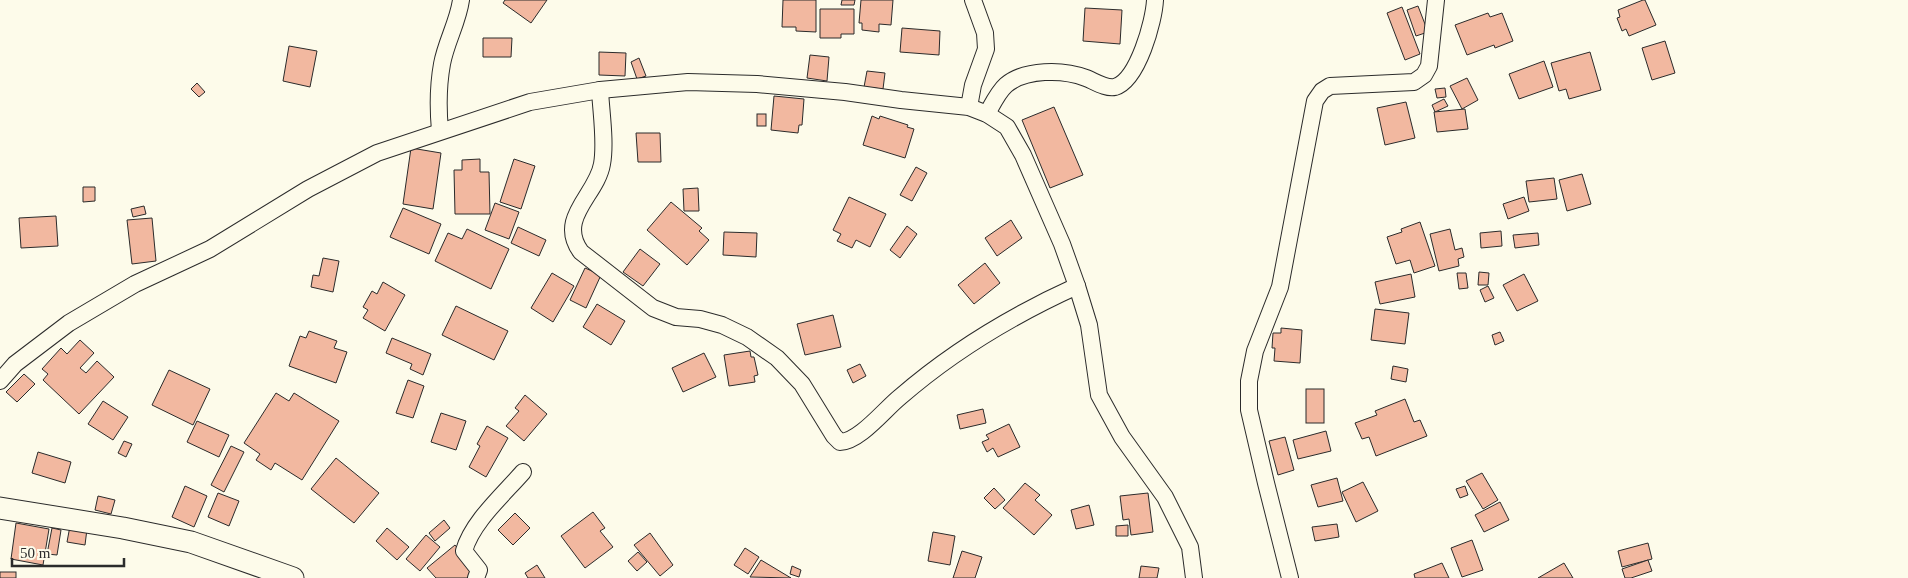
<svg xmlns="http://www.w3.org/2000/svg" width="1908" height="578" viewBox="0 0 1908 578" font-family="'Times New Roman',serif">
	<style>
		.building { fill: #f2b8a0; stroke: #2b2b2b }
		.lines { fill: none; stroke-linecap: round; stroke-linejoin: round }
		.minor-casing { stroke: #2b2b2b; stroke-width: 18 }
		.major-casing { stroke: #2b2b2b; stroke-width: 23 }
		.minor { stroke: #fdfbea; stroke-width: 16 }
		.major { stroke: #fdfbea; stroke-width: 21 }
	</style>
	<rect width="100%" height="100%" fill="#fdfbea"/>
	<g class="building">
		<path d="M505 0H547L531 23 503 3Z"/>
		<path d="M783 0H816V32L796 31V27H782Z"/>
		<path d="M842 0H855L854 5H841Z"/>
		<path d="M861 0H893L891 25 879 24V32L862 30V23H859Z"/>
		<path d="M1643 0H1645L1656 25 1629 36 1626 29 1622 31 1617 18 1620 17 1618 10Z"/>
		<path d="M1418 6 1428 32 1416 36 1407 10Z"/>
		<path d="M1402 7 1420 54 1405 60 1387 13Z"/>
		<path d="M1085 8 1122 10 1120 44 1083 41Z"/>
		<path d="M820 9H854V34H841V38H820Z"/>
		<path d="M1488 13 1490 17 1502 13 1513 41 1495 48 1494 45 1467 55 1455 25Z"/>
		<path d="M902 28 940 31 939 55 900 52Z"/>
		<path d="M483 38H512L511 57H483Z"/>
		<path d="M1665 41 1675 73 1652 80 1642 48Z"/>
		<path d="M289 46 317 51 310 87 283 81Z"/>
		<path d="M599 52 626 53 625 76 599 75Z"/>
		<path d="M1590 52 1601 90 1569 99 1566 89 1559 91 1551 63Z"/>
		<path d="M810 55 829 57 827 81 807 78Z"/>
		<path d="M639 58 646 76 637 79 631 62Z"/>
		<path d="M1544 61 1553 87 1519 99 1509 74Z"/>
		<path d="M867 71 885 73 883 89 864 87Z"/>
		<path d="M1467 78 1478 100 1462 109 1450 86Z"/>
		<path d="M197 83 205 92 199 97 191 89Z"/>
		<path d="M1445 88 1446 97 1437 98 1435 89Z"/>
		<path d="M774 96 804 99 802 125H799L798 133 771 130Z"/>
		<path d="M1444 99 1448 106 1435 112 1432 105Z"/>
		<path d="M1406 102 1415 138 1385 145 1377 108Z"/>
		<path d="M1054 107 1083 175 1050 188 1022 120Z"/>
		<path d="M1465 109 1468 129 1437 132 1434 112Z"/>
		<rect x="757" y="114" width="9" height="12"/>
		<path d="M872 116 879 119 880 116 908 125 907 127 914 129 905 158 863 145Z"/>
		<path d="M636 133H660L661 162H638Z"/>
		<path d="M411 148 441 153 433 209 403 204Z"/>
		<path d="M480 159V172H489L490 214H455L454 170H462V160Z"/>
		<path d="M514 159 535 166 521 209 500 202Z"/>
		<path d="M916 167 927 173 912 201 900 195Z"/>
		<path d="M1582 174 1591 204 1567 211 1559 180Z"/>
		<path d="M1554 178 1557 199 1529 202 1526 181Z"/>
		<path d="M83 187H95V201L83 202Z"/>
		<path d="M698 188 699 211H684L683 189Z"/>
		<path d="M849 197 886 214 870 247 856 240 852 248 837 241 841 234 833 230Z"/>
		<path d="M1524 197 1529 211 1508 219 1503 204Z"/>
		<path d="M671 202 702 228 699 231 709 240 687 265 647 230Z"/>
		<path d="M495 203 519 212 509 239 485 230Z"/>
		<path d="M144 206 146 214 133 217 131 209Z"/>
		<path d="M403 208 441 224 429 254 390 237Z"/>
		<path d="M56 216 58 246 21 248 19 218Z"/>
		<path d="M152 218 156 261 132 264 127 220Z"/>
		<path d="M1011 220 1022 238 997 256 985 238Z"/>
		<path d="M1420 222 1435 266 1414 273 1410 260 1396 264 1387 237 1402 232 1401 229Z"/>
		<path d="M907 226 917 234 900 258 890 250Z"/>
		<path d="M518 227 546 240 539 256 511 243Z"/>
		<path d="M467 229 509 249 491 289 435 261 448 233 462 239Z"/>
		<path d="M1450 229 1455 250 1462 248 1464 257 1458 259 1459 266 1439 271 1430 234Z"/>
		<path d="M1501 231 1502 246 1481 248 1480 233Z"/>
		<path d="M724 232 757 233 756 257 723 255Z"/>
		<path d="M1538 233 1539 245 1515 248 1513 235Z"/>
		<path d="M640 249 660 264 643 286 623 272Z"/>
		<path d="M323 258 339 261 333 292 311 287 313 275 319 276Z"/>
		<path d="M985 263 1000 283 974 304 958 285Z"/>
		<path d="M585 268 601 275 586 308 570 300Z"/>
		<path d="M1479 272 1489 273 1488 285H1478Z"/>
		<path d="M552 273 574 286 553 322 531 308Z"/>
		<path d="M1457 273H1466L1468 288 1459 289Z"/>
		<path d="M1411 274 1415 297 1380 304 1375 282Z"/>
		<path d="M1524 274 1538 301 1517 311 1503 285Z"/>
		<path d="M383 282 405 295 385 331 363 318 368 310 363 307 372 291 377 294Z"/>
		<path d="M1488 286 1494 298 1485 302 1480 290Z"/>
		<path d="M597 304 625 321 611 345 583 327Z"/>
		<path d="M456 306 508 331 494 360 442 335Z"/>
		<path d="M1375 309 1409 313 1405 344 1371 340Z"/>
		<path d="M833 315 841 347 805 355 797 324Z"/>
		<path d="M1281 328 1302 330 1300 363 1274 361 1275 348H1272L1273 333H1281Z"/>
		<path d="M309 331 337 341 334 348 347 352 336 383 289 366 300 336 306 338Z"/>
		<path d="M1500 332 1504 341 1495 345 1492 335Z"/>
		<path d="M392 338 431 354 423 375 410 369 412 364 386 353Z"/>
		<path d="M80 340 94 353 80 368 86 373 97 361 114 377 79 414 43 380 48 374 42 369 61 348 67 354Z"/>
		<path d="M750 351 751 357H754L758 375 754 376 755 382 729 386 724 355Z"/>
		<path d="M704 353 716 377 683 392 672 368Z"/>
		<path d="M860 364 866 376 853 383 847 370Z"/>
		<path d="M1393 366 1408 369 1406 382 1391 379Z"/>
		<path d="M169 370 210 389 193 425 152 405Z"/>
		<path d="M24 374 35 384 17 402 6 392Z"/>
		<path d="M408 380 424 386 413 418 396 413Z"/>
		<rect x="1306" y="389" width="18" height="34"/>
		<path d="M276 393 289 401 294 393 339 421 302 480 275 463 271 470 256 460 260 454 244 443Z"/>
		<path d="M525 395 547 414 524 441 506 426 519 411 515 408Z"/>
		<path d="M1405 399 1414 422 1420 420 1427 436 1376 456 1369 437 1362 439 1355 423 1377 415 1375 411Z"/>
		<path d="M103 401 128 417 113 440 88 424Z"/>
		<path d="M983 409 986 423 960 429 957 415Z"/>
		<path d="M441 413 466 421 456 450 431 442Z"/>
		<path d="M197 421 229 435 219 457 187 442Z"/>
		<path d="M1009 424 1020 447 998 457 993 448 987 452 982 442 989 439 986 435Z"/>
		<path d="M487 426 508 438 486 477 469 467 480 446 477 444Z"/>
		<path d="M1326 431 1331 451 1298 459 1293 440Z"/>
		<path d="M1285 437 1294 470 1278 475 1269 441Z"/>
		<path d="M124 441 132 444 126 457 118 453Z"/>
		<path d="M231 446 244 452 224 492 211 485Z"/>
		<path d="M38 452 71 462 65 483 32 473Z"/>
		<path d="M336 458 379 493 354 523 311 489Z"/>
		<path d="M1482 473 1498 500 1483 509 1466 481Z"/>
		<path d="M1337 478 1343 501 1318 507 1311 485Z"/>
		<path d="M1363 482 1378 511 1356 522 1342 492Z"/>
		<path d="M1025 483 1040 495 1035 500 1052 515 1034 535 1003 508Z"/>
		<path d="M185 486 207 496 194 527 172 517Z"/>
		<path d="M1465 486 1468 495 1460 498 1456 489Z"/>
		<path d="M994 488 1005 500 995 509 984 498Z"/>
		<path d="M218 493 239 501 229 526 208 517Z"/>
		<path d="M1148 493 1153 532 1131 535 1129 519 1123 520 1120 496Z"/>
		<path d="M98 496 115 500 111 514 95 510Z"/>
		<path d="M1500 502 1509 520 1484 532 1475 515Z"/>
		<path d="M1089 505 1094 525 1076 529 1071 510Z"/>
		<path d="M593 512 605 528 600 531 613 547 585 568 561 536Z"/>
		<path d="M515 513 530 528 513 545 498 530Z"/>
		<path d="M444 520 450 528 435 541 429 533Z"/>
		<path d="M16 523 49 529 43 565 11 559Z"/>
		<path d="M1337 524 1339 537 1315 541 1312 527Z"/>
		<path d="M1128 525V536H1116V526Z"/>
		<path d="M70 526 87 529 85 545 67 542Z"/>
		<path d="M52 528 61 530 57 555 47 554Z"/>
		<path d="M387 528 409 547 397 560 376 541Z"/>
		<path d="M933 532 955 536 950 565 928 561Z"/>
		<path d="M650 533 673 565 660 576 634 545Z"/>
		<path d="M426 535 440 547 420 571 406 559Z"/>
		<path d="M1472 540 1483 570 1462 577 1451 548Z"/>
		<path d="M1648 543 1652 559 1622 567 1618 551Z"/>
		<path d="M455 545 476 571 467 578H436L427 568Z"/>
		<path d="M745 548 759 557 748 574 734 565Z"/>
		<path d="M962 551 982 557 975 578H953Z"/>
		<path d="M638 552 647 562 637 571 628 561Z"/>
		<path d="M761 560 791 578 750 577Z"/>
		<path d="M1648 560 1652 571 1631 578H1625L1622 569Z"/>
		<path d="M1442 563 1449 578H1415L1414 574Z"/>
		<path d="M1564 563 1573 578H1538Z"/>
		<path d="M537 565 545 578H528L525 573Z"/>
		<path d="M792 566 801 570 799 577 790 574Z"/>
		<path d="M1141 566 1159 568 1157 578H1139Z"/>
		<rect x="0" y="572" width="16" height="6"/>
	</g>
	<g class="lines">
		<g class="minor-casing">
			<g id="minor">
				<path d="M600 90C601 112 606 142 602 164 597 195 556 218 581 252L653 308 676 317 700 319 722 325 747 337 777 358 802 384 834 436 840 442C859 442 885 409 900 397 953 351 1013 315 1077 286"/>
				<path d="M969 107 973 85 986 49 985 33 973 0"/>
				<path d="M987 114C992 105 998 92 1006 85 1025 69 1063 69 1086 78 1094 81 1106 89 1115 87 1138 80 1154 21 1155 0"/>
				<path d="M440 131C438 109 438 86 442 64 446 42 458 22 461 0"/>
				<path d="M0 381 15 364 69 323 135 284 210 249 308 189 377 153 530 102 600 90 688 82 757 84 845 92 901 100 969 107 987 114 1007 127 1023 155 1062 244 1077 286 1089 325 1099 395 1122 437 1165 497 1190 547 1194 578"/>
				<path d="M476 578 479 570 464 551C472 522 503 495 523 472"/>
				<path d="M1290 578 1266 483 1249 410V381L1255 351 1280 287 1315 101 1322 91 1330 86 1414 82 1424 75 1429 66 1436 0"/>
			</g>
		</g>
		<g class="major-casing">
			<path id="major" d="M0 508 123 528 191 542 293 578"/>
		</g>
		<use href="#minor" class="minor"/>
		<use href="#major" class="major"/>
	</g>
	<path d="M12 558v8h112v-8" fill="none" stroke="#2b2b2b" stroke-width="2.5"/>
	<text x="20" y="558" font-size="15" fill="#2b2b2b" stroke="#fdfbea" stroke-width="4" paint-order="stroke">50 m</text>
</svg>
